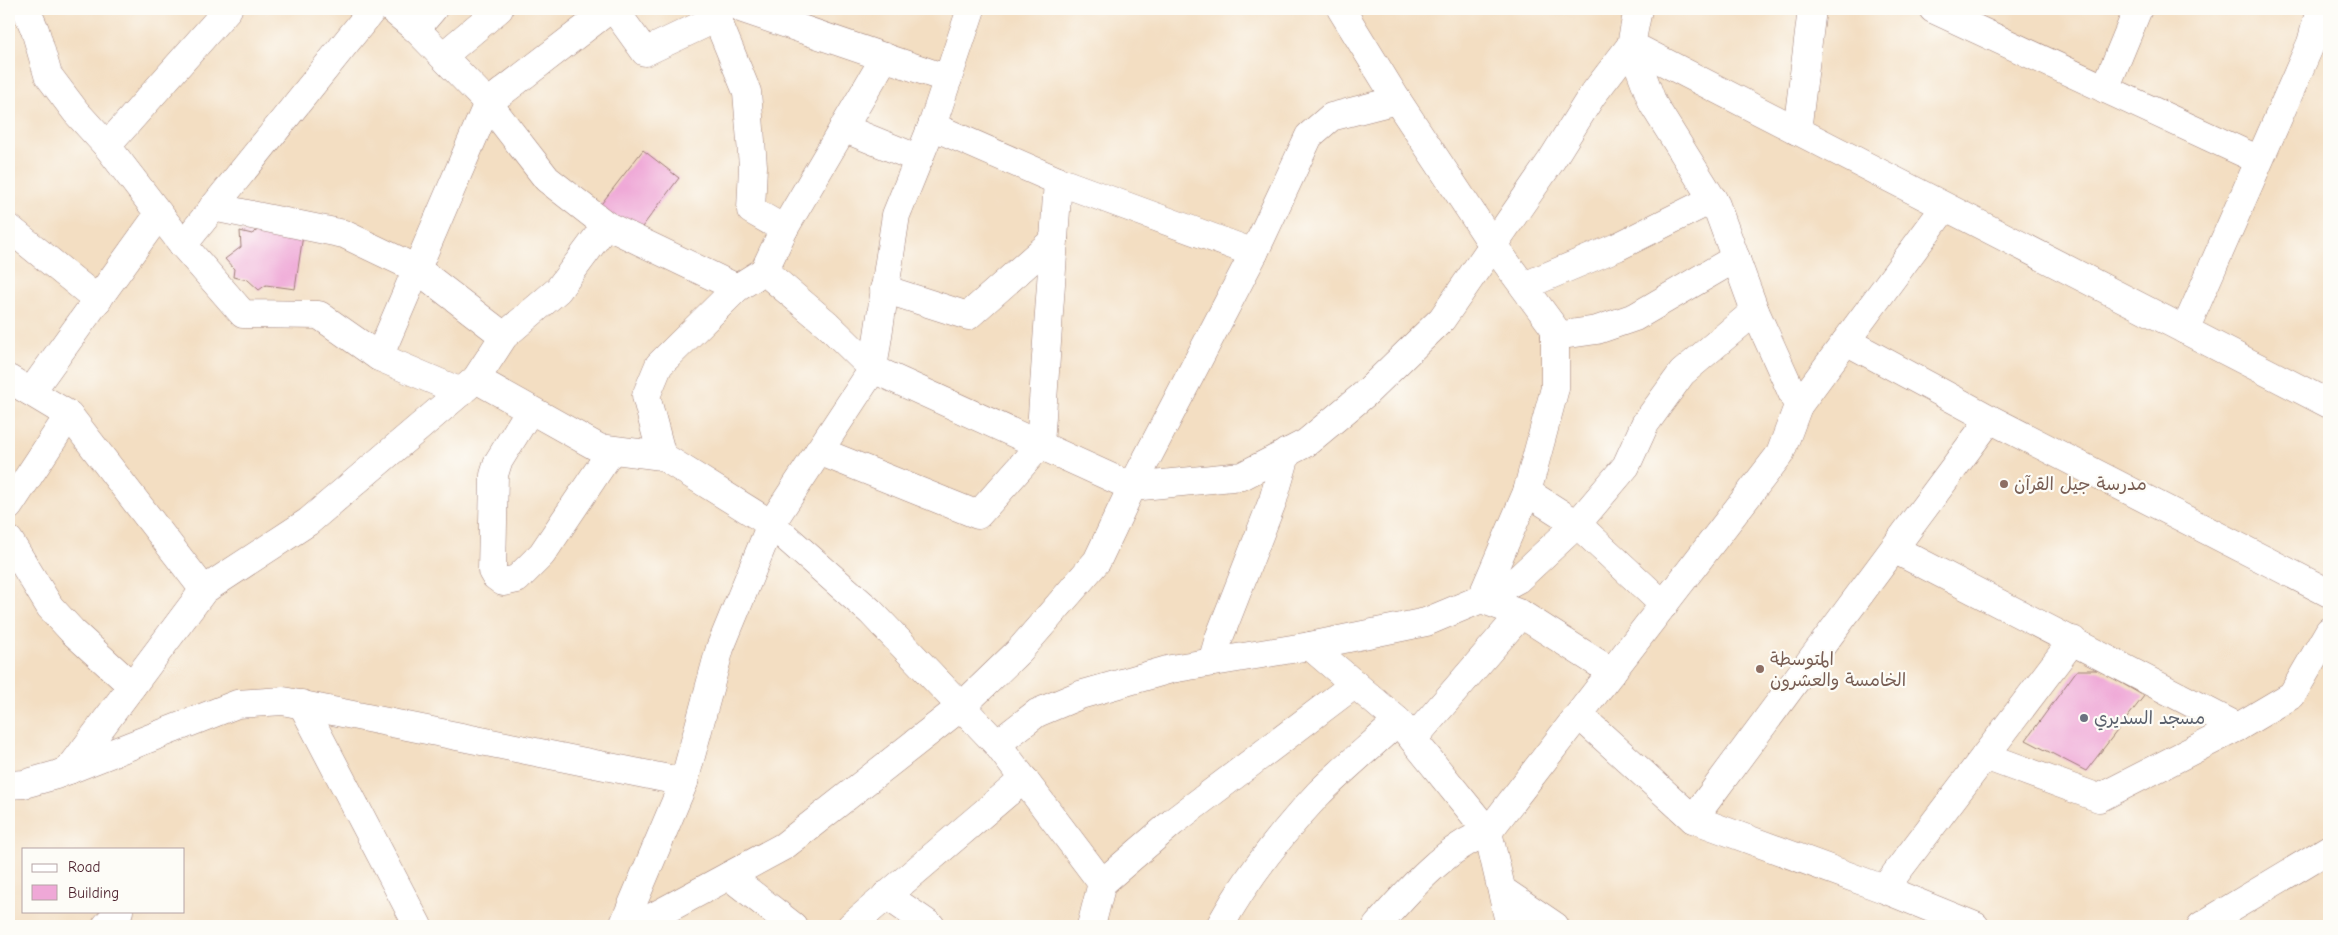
<svg xmlns="http://www.w3.org/2000/svg" width="2338" height="935" viewBox="0 0 2338 935" font-family="'Comic Neue','Playpen Sans Arabic',sans-serif">
	<style>
		.building { fill: #efa8d7 }
		.lines { fill: none; stroke-linecap: round; stroke-linejoin: round }
		.minor-casing { stroke: #9e7e76; stroke-width: 29 }
		.minor { stroke: #fff; stroke-width: 28 }
		.education-dot { fill: #8d6e63; stroke: #fdfcf7; stroke-width: 2 }
		.worship-dot { fill: #6b7280; stroke: #fdfcf7; stroke-width: 2 }
		.labels { text-anchor: middle; stroke-width: 4.5; stroke-linejoin: round; paint-order: stroke }
		.education-label { font-size: 18px; fill: #785e54; stroke: #fdfcf7; text-anchor: start }
		.worship-label { font-size: 18px; fill: #5b616d; stroke: #fdfcf7; text-anchor: start }
	</style>
	<rect width="100%" height="100%" fill="#fdfcf7"/>
	<filter id="ink" filterUnits="userSpaceOnUse"><feTurbulence type="fractalNoise" baseFrequency=".02" numOctaves="2"/><feDisplacementMap in="SourceGraphic" scale="10" xChannelSelector="R" yChannelSelector="G"/><feConvolveMatrix kernelMatrix="1 2 1 2 8 2 1 2 1" color-interpolation-filters="sRGB"/></filter>
	<filter id="wash" filterUnits="userSpaceOnUse"><feTurbulence type="fractalNoise" baseFrequency=".0096" numOctaves="4" result="noise"/><feDisplacementMap in="SourceGraphic" scale="20" xChannelSelector="R" yChannelSelector="G"/><feGaussianBlur stdDeviation="1.12" result="paint"/><feColorMatrix in="noise" values="0 0 0 0 0 0 0 0 0 0 0 0 0 0 0 0 0 1.4 0 .05"/><feComposite in="paint" operator="in"/></filter>
	<g filter="url(#wash)">
		<rect width="100%" height="100%" fill="#f3dec2"/>
		<g id="blocks">
			<g class="building">
				<path d="M643 150 679 178 636 235 598 208Z"/>
				<path d="M265 225 303 235 295 289 266 285 259 290 248 280 233 277 234 269 225 259 241 247 240 231 252 234Z"/>
				<path d="M2077 670H2099L2144 696 2086 771 2026 740Z"/>
			</g>
		</g>
	</g>
	<g filter="url(#ink)">
		<use href="#blocks" fill-opacity="0" stroke="#9e7e76" stroke-width="1"/>
		<g class="lines">
			<g class="minor-casing">
				<g id="minor">
					<path d="M26 9 35 30 48 75 76 112 107 146 183 245 243 314 319 315 379 357 461 392"/>
					<path d="M392 9 416 29 488 103 547 179 606 225 737 288 764 271 827 324 873 369 1132 487 1242 476 1306 443 1366 393 1442 319 1551 161 1591 97 1631 45 2329 404"/>
					<path d="M614 9 645 52 717 18"/>
					<path d="M713 9 747 92 753 166 751 210 784 229 764 271"/>
					<path d="M743 9 948 79"/>
					<path d="M1341 9 1397 100 1493 245 1555 329V388L1527 492 1481 599"/>
					<path d="M1933 9 2259 160"/>
					<path d="M416 29 433 9"/>
					<path d="M443 56 499 9"/>
					<path d="M2105 89 2138 9"/>
					<path d="M932 126 1058 181 1254 253"/>
					<path d="M843 128 919 159"/>
					<path d="M1797 131 1812 9"/>
					<path d="M107 146 228 9"/>
					<path d="M213 207 344 234 417 269 504 336"/>
					<path d="M9 228 98 300"/>
					<path d="M784 229 885 57"/>
					<path d="M183 245 373 9"/>
					<path d="M1524 286 1617 247 1713 199"/>
					<path d="M884 289 968 316 1054 240"/>
					<path d="M2185 330 2311 43 2320 9"/>
					<path d="M1555 336 1597 330 1635 317 1736 258"/>
					<path d="M1846 341 1990 419 2329 593"/>
					<path d="M379 357 488 103 610 9"/>
					<path d="M9 379 69 415 204 590"/>
					<path d="M476 379 599 448 662 456 771 524 871 612 997 744 1102 883"/>
					<path d="M31 392 159 214"/>
					<path d="M1798 406 1945 207"/>
					<path d="M530 410 498 462 494 475 492 571 495 576 503 582 517 579 542 554 612 450"/>
					<path d="M819 451 978 515 1040 445 1058 181"/>
					<path d="M662 456 646 396 659 365 737 288"/>
					<path d="M1527 492 1577 524 1664 605"/>
					<path d="M9 506 69 415"/>
					<path d="M9 540 50 607 73 632 132 686"/>
					<path d="M1894 549 2238 727"/>
					<path d="M1481 599 1518 579 1577 524 1626 466 1645 424 1682 373 1755 311"/>
					<path d="M1310 646 1398 721 1488 832C1444 848 1407 892 1377 926"/>
					<path d="M1212 662 1219 638 1273 500 1287 452"/>
					<path d="M302 704 418 926"/>
					<path d="M1579 715 1693 819 1884 889 1975 926"/>
					<path d="M1413 739 1521 614"/>
					<path d="M997 744 1037 713 1080 695 1171 669 1310 646 1426 622 1481 599 1521 614 1612 672"/>
					<path d="M1985 756 2099 798 2238 727 2292 695 2329 631"/>
					<path d="M69 770 204 590 308 522 476 379 504 336 558 290 606 225"/>
					<path d="M9 785 24 784 56 775 237 704 283 701 684 782"/>
					<path d="M1693 819 1990 419"/>
					<path d="M729 876 793 926"/>
					<path d="M1884 889 2073 640"/>
					<path d="M1502 890 1555 926"/>
					<path d="M886 895 931 926"/>
					<path d="M106 926 119 911"/>
					<path d="M623 926 684 782 720 648 771 524 873 369 896 215 932 126 971 9"/>
					<path d="M636 926 784 846 962 706 1019 651 1097 561 1132 487 1254 253 1309 136 1331 117 1397 100"/>
					<path d="M851 926 1024 779"/>
					<path d="M1091 926 1102 883 1173 822 1355 684"/>
					<path d="M1220 926C1246 878 1281 834 1318 794 1343 769 1371 746 1398 721"/>
					<path d="M1510 926 1488 832 1780 454 1798 406 1755 311 1716 205 1653 104 1631 45 1638 9"/>
					<path d="M2201 926 2329 849"/>
				</g>
			</g>
			<use href="#minor" class="minor"/>
		</g>
	</g>
	<g class="education-dot">
		<circle cx="2004" cy="484" r="5"/>
		<circle cx="1760" cy="669" r="5"/>
	</g>
	<circle class="worship-dot" cx="2084" cy="718" r="5"/>
	<g class="labels">
		<g class="education-label">
			<text x="2014" y="490">مدرسة جيل القرآن</text>
			<text x="1770" y="665">المتوسطة<tspan x="1770" dy="21">الخامسة والعشرون</tspan></text>
		</g>
		<g class="worship-label">
			<text x="2094" y="724">مسجد السديري</text>
		</g>
	</g>
	<rect width="2338" height="935" fill="none" stroke="#fdfcf7" stroke-width="30"/>
	<rect x="22" y="848" width="162" height="65" fill="#fdfcf7" stroke="#b5a4a5"/>
	<rect x="32" y="864" width="25" height="8" fill="#ffffff" stroke="#b5a4a5"/>
	<text x="68" y="872" font-size="15" fill="#4a1f2b">Road</text>
	<rect x="32" y="885" width="25" height="15" fill="#efa8d7" stroke="#b5a4a5"/>
	<text x="68" y="898" font-size="15" fill="#4a1f2b">Building</text>
</svg>
